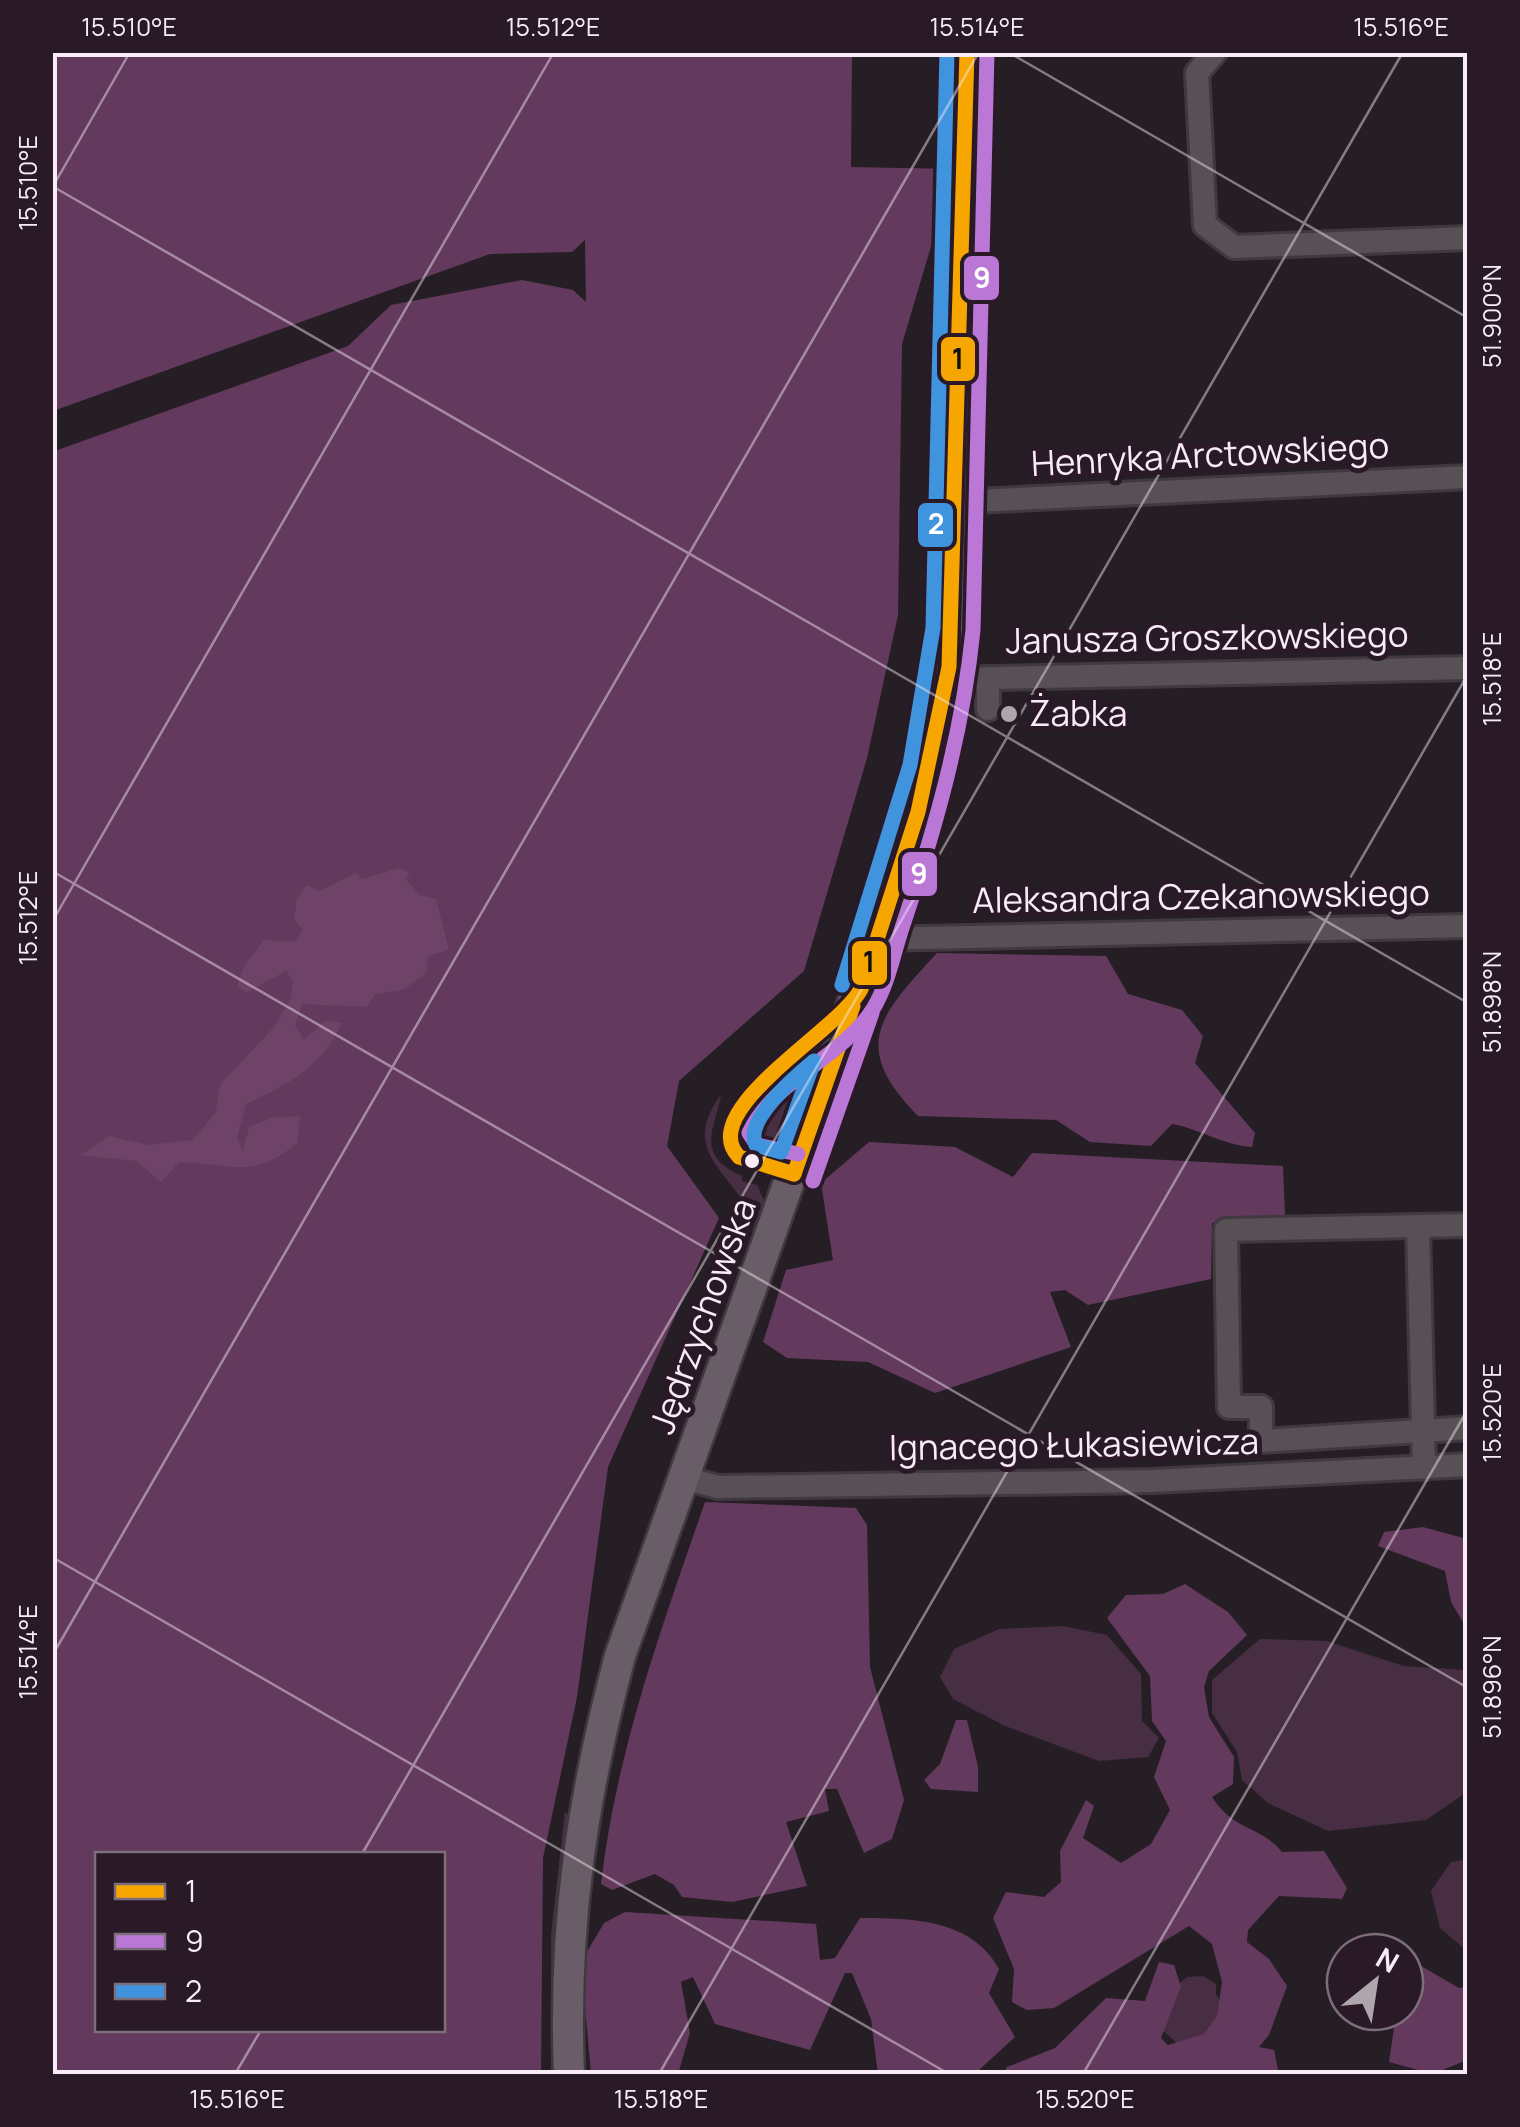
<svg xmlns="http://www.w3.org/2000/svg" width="1520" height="2127" viewBox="0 0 1520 2127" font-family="Manrope,sans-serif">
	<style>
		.green { fill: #472e42 }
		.forest { fill: #633a5d; fill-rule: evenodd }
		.water { fill: #6f4368 }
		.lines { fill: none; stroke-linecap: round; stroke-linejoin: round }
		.minor-casing { stroke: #413940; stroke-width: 28 }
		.major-casing { stroke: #413940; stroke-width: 35 }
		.minor { stroke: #575055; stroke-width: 22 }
		.major { stroke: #695d67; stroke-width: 30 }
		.bus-1-casing { stroke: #2a1a28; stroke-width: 22 }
		.bus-2-casing { stroke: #2a1a28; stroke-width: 22 }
		.bus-3-casing { stroke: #2a1a28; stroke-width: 22 }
		.bus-1 { stroke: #f7a600; stroke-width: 15 }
		.bus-2 { stroke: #ba77d6; stroke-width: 15 }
		.bus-3 { stroke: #4094de; stroke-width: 15 }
		.ticks { fill: none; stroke: #f8edf6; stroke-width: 2.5; stroke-opacity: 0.45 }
		.poi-dot { fill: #aea5ad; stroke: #2a1a28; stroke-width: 4 }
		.bus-dot { fill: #f8edf6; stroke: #2a1a28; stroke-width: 4 }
		.labels { text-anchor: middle; stroke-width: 10; stroke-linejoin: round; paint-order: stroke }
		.street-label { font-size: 35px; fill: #f8edf6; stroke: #2a1a28 }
		.poi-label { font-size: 35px; fill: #f8edf6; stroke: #2a1a28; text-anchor: start }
		.line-badge { stroke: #2a1a28; stroke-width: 4 }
		.badge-label { font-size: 28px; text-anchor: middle; font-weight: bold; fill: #fff }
		.pale-badge-label { font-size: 28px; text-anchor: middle; font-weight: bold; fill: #111 }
		.neatline { fill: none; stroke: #f8edf6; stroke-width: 4 }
		.ticks-label { font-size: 25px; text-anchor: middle; fill: #f8edf6 }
	</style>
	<rect width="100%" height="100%" fill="#261e25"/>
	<g class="green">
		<path d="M807 1062H817L789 1149 778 1155 754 1151 741 1131 750 1109 771 1091 782 1103 807 1081 798 1069Z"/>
		<path d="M721 1095C715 1128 694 1155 742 1176V1181L757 1185 768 1209 687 1443 679 1439 753 1233C753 1180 671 1160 721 1095Z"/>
		<path d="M1063 1626 1107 1635 1141 1674 1142 1721 1159 1738 1148 1757 1099 1761 1005 1726 953 1699 940 1677 954 1649 999 1629Z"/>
		<path d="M1260 1639 1326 1641 1404 1666 1465 1670 1464 1794 1426 1820 1328 1831 1268 1803 1242 1780 1237 1752 1212 1713V1680Z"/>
		<path d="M565 1811 571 1819 562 2074H551V1934Z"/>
		<path d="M1467 1859 1468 1949 1466 1950 1440 1928 1431 1891 1451 1862Z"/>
		<path d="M1203 1976 1216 1984V1994L1226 2011 1212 2039 1179 2045 1161 2029 1169 2016 1174 1988 1187 1977Z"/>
	</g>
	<g class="forest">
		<path d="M53 53H852L851 167 954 169 902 344 898 615 867 758 804 971 679 1081 667 1146 719 1218 608 1467 577 1697 543 1858 541 2074H53L52 452 348 346 391 305 522 280 573 290 586 302 585 240 572 252 490 254 53 411ZM98 1854H442V2030H98Z"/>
		<path d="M937 953 1106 956 1128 994 1182 1010 1203 1036 1195 1063 1255 1133 1252 1147C1223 1145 1200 1129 1172 1124L1151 1146 1090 1142 1056 1120 918 1116C849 1046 880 1015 937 953Z"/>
		<path d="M869 1142 955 1147 1013 1177 1032 1153 1283 1166 1285 1215 1212 1223 1211 1279 1088 1305 1065 1290 1050 1292 1071 1347 935 1393 868 1362 787 1358 763 1342 786 1270 833 1260 821 1183Z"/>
		<path d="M705 1502 856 1508 867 1525 870 1667 904 1800 892 1839 864 1853 837 1789H825L829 1811 786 1822 807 1886 732 1902 682 1897 674 1885 655 1874 612 1890 601 1884C616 1752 662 1626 705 1502Z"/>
		<path d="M1423 1527 1467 1539V1629L1451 1602 1445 1571 1378 1546 1384 1532Z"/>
		<path d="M1185 1584 1228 1612 1247 1635 1209 1671 1204 1687 1209 1717 1234 1757 1233 1784 1212 1797C1236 1833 1257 1823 1282 1852L1324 1851 1347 1888 1342 1899 1279 1896 1248 1930 1247 1942 1269 1959 1287 1986 1269 2035 1259 2047 1274 2050 1279 2074 1194 2071 1191 2074H1003L1007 2067 1055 2048 1106 1998 1145 2001 1159 1962 1174 1965 1181 1987 1161 2038 1168 2045 1204 2034 1217 2016 1222 1982 1212 1944 1189 1926 1054 2008 1027 2010 1012 2002 1014 1969 993 1918 1006 1892 1044 1897 1061 1882 1060 1851 1086 1800 1094 1806 1083 1838 1121 1863 1151 1844 1170 1810 1154 1777 1166 1741 1152 1721 1150 1676 1107 1618 1126 1595 1163 1594Z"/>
		<path d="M956 1720H967L978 1767V1792L931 1789 924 1780 940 1764Z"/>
		<path d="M625 1912 816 1924 820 1960 835 1958 860 1918C911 1918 972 1919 999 1969L989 1993 1015 2037 980 2069 981 2074H878L871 2019 852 1973H845L810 2050 715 2024 693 1977 681 1982 690 2033 678 2074H591L581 1962 604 1923Z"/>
		<path d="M1421 1966 1459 1988 1467 1987V2060L1433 2074 1389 2062 1396 2014 1417 1999 1406 1977Z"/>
	</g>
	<path class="water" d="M400 868 410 874 405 879 420 895 436 899 449 950 428 956 426 973 403 990 375 994 367 1007 302 1004 295 1026 304 1040 325 1021 342 1023C321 1068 289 1084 246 1104L237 1138 243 1152 249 1127 271 1118 300 1116 297 1143C251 1181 232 1163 179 1162L161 1182 137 1161 81 1155 109 1136 148 1145 193 1140 216 1112 220 1085 274 1027 291 999 293 980 286 971 247 992 237 987 244 966 264 940 294 942 303 930 294 919 297 899 306 885 320 891 356 873 362 879Z"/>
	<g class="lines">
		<g class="minor-casing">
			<g id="minor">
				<path d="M1215 52 1197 73 1205 225 1234 247 1468 238"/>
				<path d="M956 502 1468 477"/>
				<path d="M988 678V709"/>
				<path d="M948 679 1468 668"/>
				<path d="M876 939 1468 926"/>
				<path d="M1468 1225 1226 1230 1229 1407H1261V1441L1468 1428"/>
				<path d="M1418 1226 1424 1468"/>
				<path d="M684 1478 718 1487 1152 1481 1468 1465"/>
			</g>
		</g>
		<g class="major-casing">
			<path id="major" d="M569 2074C563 1927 582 1798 620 1656L914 831 941 725 953 630 967 52"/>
		</g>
		<use href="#minor" class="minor"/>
		<use href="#major" class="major"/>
		<g class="bus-1-casing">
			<g id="bus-1">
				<path d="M794 1174 739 1157C694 1110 840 1030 861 989L918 812 949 667 967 52"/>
				<path d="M794 1174 853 1006"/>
			</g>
		</g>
		<g class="bus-2-casing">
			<g id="bus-2">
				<path d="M798 1154 757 1145 749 1133C774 1079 841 1059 873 1009 889 983 894 950 904 922 936 826 963 731 973 630L987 52"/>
				<path d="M813 1181 872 1013"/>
			</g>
		</g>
		<g class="bus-3-casing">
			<g id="bus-3">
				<path d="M842 985 910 765 933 628 947 52"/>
				<path d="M814 1061 781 1152 756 1145C743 1121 796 1076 814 1061Z"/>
			</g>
		</g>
		<use href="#bus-1" class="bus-1"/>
		<use href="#bus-2" class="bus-2"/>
		<use href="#bus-3" class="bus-3"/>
	</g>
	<path class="ticks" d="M1008 52 1468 318M52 186 1468 1003M52 188 130 52M52 871 1468 1688M52 922 554 52M52 1557 949 2074M52 1656 979 52M362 1854 1403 52M235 2074 261 2030M659 2074 1468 674M1083 2074 1468 1409"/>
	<circle class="poi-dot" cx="1009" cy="714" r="10"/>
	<circle class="bus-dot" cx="752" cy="1161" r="9"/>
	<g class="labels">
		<g class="street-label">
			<text transform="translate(1210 455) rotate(-3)" y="12">Henryka Arctowskiego</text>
			<text transform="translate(1207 638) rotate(-1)" y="12">Janusza Groszkowskiego</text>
			<text transform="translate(1201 897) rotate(-1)" y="12">Aleksandra Czekanowskiego</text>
			<text transform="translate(703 1316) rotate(-70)" y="12">Jędrzychowska</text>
			<text transform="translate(1074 1445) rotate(-1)" y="12">Ignacego Łukasiewicza</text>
		</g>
		<g class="poi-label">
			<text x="1029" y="726">Żabka</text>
		</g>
	</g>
	<g class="line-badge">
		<rect x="962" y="254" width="39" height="48" rx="10" fill="#ba77d6"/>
		<rect x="939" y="335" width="38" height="48" rx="10" fill="#f7a600"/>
		<rect x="916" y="501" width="39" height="48" rx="10" fill="#4094de"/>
		<rect x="900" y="850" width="39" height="48" rx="10" fill="#ba77d6"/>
		<rect x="850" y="939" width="39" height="48" rx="10" fill="#f7a600"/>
	</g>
	<g class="badge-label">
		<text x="982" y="288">9</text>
		<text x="936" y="534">2</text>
		<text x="919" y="884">9</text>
	</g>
	<g class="pale-badge-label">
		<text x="958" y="369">1</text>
		<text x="869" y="972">1</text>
	</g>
	<rect width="1520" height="2127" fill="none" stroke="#2a1a28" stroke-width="110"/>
	<rect x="95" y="1852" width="350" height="180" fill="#2a1a28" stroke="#7c6e7a" stroke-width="2.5"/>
	<rect x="115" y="1884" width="50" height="15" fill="#f7a600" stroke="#7c6e7a" stroke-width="2.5"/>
	<text x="185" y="1902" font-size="30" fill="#f8edf6">1</text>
	<rect x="115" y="1934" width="50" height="15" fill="#ba77d6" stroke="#7c6e7a" stroke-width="2.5"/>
	<text x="185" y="1952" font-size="30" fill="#f8edf6">9</text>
	<rect x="115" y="1984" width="50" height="15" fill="#4094de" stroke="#7c6e7a" stroke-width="2.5"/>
	<text x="185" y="2002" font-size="30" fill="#f8edf6">2</text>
	<g transform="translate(1375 1982) rotate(30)"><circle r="48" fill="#2a1a28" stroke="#7c6e7a" stroke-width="2.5"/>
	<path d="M0-8L18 38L0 25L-18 38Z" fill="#aea5ad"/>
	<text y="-15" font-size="28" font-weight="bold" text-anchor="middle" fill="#f8edf6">N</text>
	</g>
	<rect x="55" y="55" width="1410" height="2017" class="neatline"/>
	<g class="ticks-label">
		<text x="129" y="36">15.510°E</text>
		<text x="553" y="36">15.512°E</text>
		<text x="977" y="36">15.514°E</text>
		<text x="1401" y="36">15.516°E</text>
		<text transform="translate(28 183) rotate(-90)" y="9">15.510°E</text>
		<text transform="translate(1492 316) rotate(-90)" y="9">51.900°N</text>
		<text transform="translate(1492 679) rotate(-90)" y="9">15.518°E</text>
		<text transform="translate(28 918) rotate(-90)" y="9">15.512°E</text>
		<text transform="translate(1492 1002) rotate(-90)" y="9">51.898°N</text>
		<text transform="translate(1492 1413) rotate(-90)" y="9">15.520°E</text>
		<text transform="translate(28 1652) rotate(-90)" y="9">15.514°E</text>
		<text transform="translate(1492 1687) rotate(-90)" y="9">51.896°N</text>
		<text x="237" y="2108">15.516°E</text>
		<text x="661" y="2108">15.518°E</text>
		<text x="1085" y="2108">15.520°E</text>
	</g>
</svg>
